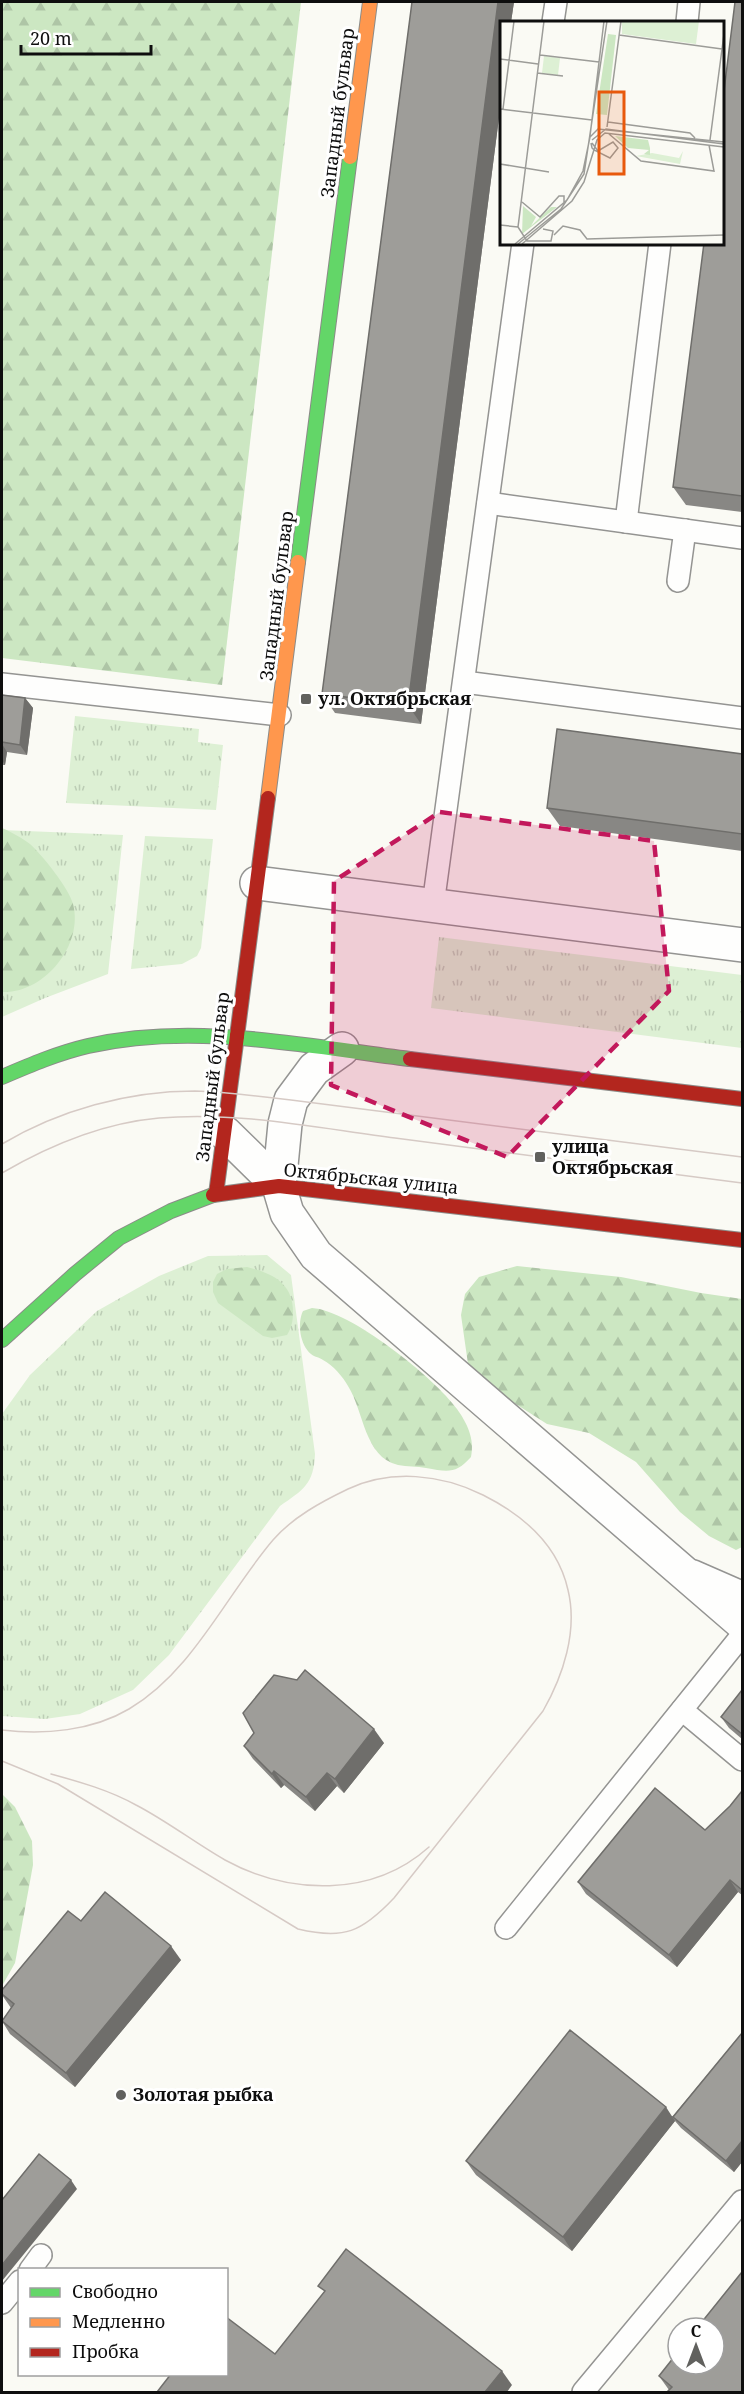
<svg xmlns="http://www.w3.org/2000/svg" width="744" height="2394" viewBox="0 0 744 2394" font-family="'Noto Serif',serif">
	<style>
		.grass { fill: url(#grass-tufts) }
		.forest { fill: url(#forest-firs) }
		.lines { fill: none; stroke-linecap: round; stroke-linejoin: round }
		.lane-casing { stroke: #949492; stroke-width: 24 }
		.street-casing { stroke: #949492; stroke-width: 36 }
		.fast-casing { stroke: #8b8b88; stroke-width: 16 }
		.slow-casing { stroke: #8b8b88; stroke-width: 16 }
		.jam-casing { stroke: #8b8b88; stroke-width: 16 }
		.lane { stroke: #fefefd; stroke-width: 21 }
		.street { stroke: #fefefd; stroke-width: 33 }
		.fast { stroke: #63d668; stroke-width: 14 }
		.slow { stroke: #ff974d; stroke-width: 14 }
		.jam { stroke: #b3261e; stroke-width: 14 }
		.tram { stroke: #d6cac5; stroke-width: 1.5 }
		.wall { fill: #888784 }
		.shaded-wall { fill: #6f6e6b }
		.building { fill: #9e9d99; stroke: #6f6e6b; stroke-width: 1.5 }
		.marked { fill: #c2185b; fill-opacity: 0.2; stroke: #c2185b; stroke-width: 4.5; stroke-dasharray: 12 8; stroke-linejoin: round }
		.poi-dot { fill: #61615e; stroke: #fff; stroke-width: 2 }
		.labels { text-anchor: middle; stroke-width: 6; stroke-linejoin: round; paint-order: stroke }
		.street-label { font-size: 18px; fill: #0e0e0e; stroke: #fff }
		.poi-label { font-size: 18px; font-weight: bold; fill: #0e0e0e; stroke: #fff; text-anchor: start }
		.inset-road { fill: none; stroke: #9c9c98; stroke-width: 1.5 }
		.view { fill: #e8590c; fill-opacity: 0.15; stroke: #e8590c; stroke-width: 3 }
		.inset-edge { fill: none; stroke: #0e0e0e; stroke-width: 3 }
	</style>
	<defs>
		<pattern id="grass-tufts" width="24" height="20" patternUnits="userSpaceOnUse" patternTransform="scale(1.5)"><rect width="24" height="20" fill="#ddf0d4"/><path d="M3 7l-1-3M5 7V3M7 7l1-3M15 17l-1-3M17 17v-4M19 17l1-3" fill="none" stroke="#bccdb5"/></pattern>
		<pattern id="forest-firs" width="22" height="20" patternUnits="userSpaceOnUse" patternTransform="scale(1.5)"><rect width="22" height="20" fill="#cce7c2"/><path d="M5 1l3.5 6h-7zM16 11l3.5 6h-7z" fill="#aec5a6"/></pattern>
	</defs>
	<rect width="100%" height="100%" fill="#fafaf4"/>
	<g class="grass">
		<path d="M75 716 199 729 198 742 223 745 216 810 66 803Z"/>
		<path d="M2 830 123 835 108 974 45 998 2 1017Z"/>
		<path d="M145 836 213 839 201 948 197 956 182 964 131 969Z"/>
		<path d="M439 937 742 975V1048L431 1008Z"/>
		<path d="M267 1255 291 1275 315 1454C314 1484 303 1490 280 1506L169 1655 133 1690 80 1714 45 1719 2 1716V1414L30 1375 97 1311 159 1276 208 1256Z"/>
	</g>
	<g class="forest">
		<path d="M2 2H301L222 685 2 658Z"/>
		<path d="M2 828C11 832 22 838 30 844 42 855 69 888 73 904 84 945 44 994 2 992Z"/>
		<path d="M517 1266 621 1277 701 1293 742 1299V1547L736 1550 709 1536 680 1512 636 1462 589 1433 547 1424 500 1394 468 1364 461 1315 465 1294 479 1277Z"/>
		<path d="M247 1267C272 1273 293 1283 293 1312 293 1320 292 1327 287 1335L272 1338 263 1336 218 1303 213 1292V1282L217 1274 227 1269Z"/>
		<path d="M312 1308C350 1310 435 1378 457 1409 467 1423 475 1439 471 1457 456 1474 448 1472 426 1468 417 1466 407 1467 398 1465 364 1457 364 1411 348 1386 343 1377 333 1365 323 1360 319 1357 314 1357 311 1354 300 1345 297 1323 303 1311Z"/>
		<path d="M2 1794 15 1807 32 1841 33 1865 15 1963 2 1986Z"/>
	</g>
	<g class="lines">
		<g class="lane-casing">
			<g id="lane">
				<path d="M553 22 556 2"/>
				<path d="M687 22 689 2"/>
				<path d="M488 503 742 538"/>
				<path d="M626 522 660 243"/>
				<path d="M678 581 685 530"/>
				<path d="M464 682 742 718"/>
				<path d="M2 684 280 715"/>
				<path d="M433 905 523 243"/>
				<path d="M694 1571 742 1592"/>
				<path d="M682 1710 742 1760"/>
				<path d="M506 1928 742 1635"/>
				<path d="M30 2270 41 2255"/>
				<path d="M2 2303 20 2281"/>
				<path d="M583 2392 742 2201"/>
			</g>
		</g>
		<g class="street-casing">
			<g id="street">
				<path d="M257 883 742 945"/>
				<path d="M342 1049 314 1069 291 1100 285 1124 279 1186 287 1213 316 1255 742 1623"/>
				<path d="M225 1133 279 1186"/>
			</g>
		</g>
		<g class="fast-casing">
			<g id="fast">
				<path d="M298 562 350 157"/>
				<path d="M2 1077C30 1065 58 1053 88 1046 194 1022 304 1046 410 1059"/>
				<path d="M2 1340 75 1274 119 1238 171 1211 213 1195"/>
			</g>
		</g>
		<g class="slow-casing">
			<g id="slow">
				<path d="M350 157 370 2"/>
				<path d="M268 798 298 562"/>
			</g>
		</g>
		<g class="jam-casing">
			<g id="jam">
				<path d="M237 1036 268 798"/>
				<path d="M410 1059 742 1099"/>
				<path d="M216 1194 237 1036"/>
				<path d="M213 1195 279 1186 742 1240"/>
			</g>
		</g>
		<use href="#lane" class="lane"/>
		<use href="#street" class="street"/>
		<use href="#fast" class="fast"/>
		<use href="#slow" class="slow"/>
		<use href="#jam" class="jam"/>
		<g class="tram">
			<path d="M2 1144C59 1110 128 1091 195 1091 227 1092 259 1096 291 1100L742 1157"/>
			<path d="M2 1173C50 1145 103 1123 159 1118 237 1111 318 1128 395 1138 511 1153 627 1168 742 1183"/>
			<path d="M2 1730C44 1735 92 1731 129 1709 193 1671 226 1595 273 1540 293 1517 321 1502 348 1489 391 1469 441 1474 483 1495 523 1515 558 1545 568 1590 578 1631 563 1676 543 1711L394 1898C362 1932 344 1940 298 1929L58 1784 2 1761"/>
			<path d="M51 1774C80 1782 109 1790 136 1805 167 1821 195 1843 225 1860 289 1895 372 1898 429 1847"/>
		</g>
	</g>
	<g class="wall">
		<path d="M412 2H514L511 22H501V102L421 724 335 713 322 694Z"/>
		<path d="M742 2V512L686 505 673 487Z"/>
		<path d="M2 695 25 698 33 708 27 755 7 752 5 765H2Z"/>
		<path d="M742 754V851L560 826 547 808Z"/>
		<path d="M742 1690V1739L729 1728 721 1717Z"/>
		<path d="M384 1743 344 1793 337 1786 315 1811 284 1785 281 1788 253 1759 244 1746Z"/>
		<path d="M742 1791V1895L738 1892 677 1967 586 1894 578 1882 705 1830 730 1806Z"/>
		<path d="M81 1921 181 1960 75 2087 10 2034 2 2021 11 2008 2 1995V1990Z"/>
		<path d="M742 2033V2162L734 2172 681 2128 675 2121 572 2251 476 2175 466 2161 673 2116Z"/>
		<path d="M659 2376 742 2392 669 2390Z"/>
	</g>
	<g class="shaded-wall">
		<path d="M498 2H514L511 22H501V102L421 724 408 705Z"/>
		<path d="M25 698 33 708 27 755 20 745Z"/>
		<path d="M2 744 7 752 5 765 2 760Z"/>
		<path d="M374 1729 384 1743 344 1793 335 1779Z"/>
		<path d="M274 1771 284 1785 281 1788 272 1774Z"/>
		<path d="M327 1773 337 1786 315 1811 306 1797Z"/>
		<path d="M730 1880 738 1892 677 1967 669 1955Z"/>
		<path d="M171 1946 181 1960 75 2087 66 2073Z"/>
		<path d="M666 2107 675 2121 572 2251 563 2237Z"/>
		<path d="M742 2141V2162L734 2172 726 2161Z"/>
		<path d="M71 2180 77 2189 2 2281V2265Z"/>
		<path d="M502 2371 512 2385 507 2392H485Z"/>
	</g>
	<g class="building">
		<path d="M412 2H498L408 705 322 694Z"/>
		<path d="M735 2H742V496L673 487 704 243H722V107Z"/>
		<path d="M2 695 25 698 20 745 2 742Z"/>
		<path d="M557 729 742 754V834L547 808Z"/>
		<path d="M305 1670 374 1729 335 1779 327 1773 306 1797 274 1771 272 1774 244 1746 254 1733 243 1713 274 1675 297 1680Z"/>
		<path d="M742 1690V1734L721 1717Z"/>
		<path d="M655 1788 705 1830 730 1806 742 1791V1890L730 1880 669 1955 578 1882Z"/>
		<path d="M105 1892 171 1946 66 2073 2 2021 14 2004 2 1994V1990L68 1911 81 1921Z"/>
		<path d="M570 2030 666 2107 563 2237 466 2161Z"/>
		<path d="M742 2033V2141L726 2161 673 2117Z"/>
		<path d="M39 2154 71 2180 2 2265V2200Z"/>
		<path d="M346 2249 502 2371 485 2392H157L171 2374H226V2317L275 2354 325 2291 318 2286Z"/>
		<path d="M742 2272V2392H667L672 2387 659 2376 678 2352V2364H714V2328H697Z"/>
	</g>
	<path class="marked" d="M440 812 654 841 669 991 507 1157 331 1085 334 881Z"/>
	<g class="poi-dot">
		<rect x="300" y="693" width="12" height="12" rx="3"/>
		<rect x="534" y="1151" width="12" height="12" rx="3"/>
		<circle cx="121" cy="2095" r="6"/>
	</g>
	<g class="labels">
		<g class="street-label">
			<text transform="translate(338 113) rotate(-83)" y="6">Западный бульвар</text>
			<text transform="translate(277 596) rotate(-83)" y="6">Западный бульвар</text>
			<text transform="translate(213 1077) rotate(-83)" y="6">Западный бульвар</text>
			<text transform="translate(371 1179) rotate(6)" y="6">Октябрьская улица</text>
		</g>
		<g class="poi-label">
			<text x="318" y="705">ул. Октябрьская</text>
			<text x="552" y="1153">улица<tspan x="552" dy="21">Октябрьская</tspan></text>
			<text x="133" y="2101">Золотая рыбка</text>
		</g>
	</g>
	<g transform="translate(500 21)">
		<rect width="224" height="224" fill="#fafaf4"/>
		<path d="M183 130 180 143 136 135 152 132 179 137Z" fill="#ddf0d4"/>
		<path d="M108 13 116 14 107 94 96 93ZM115 115 148 119 150 127V134L144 133 149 129 128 127ZM23 185 36 196 31 205 51 186H57L22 213Z" fill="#cce7c2"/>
		<path d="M122 0H199L196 23 122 13ZM44 35 60 37 58 54 42 52Z" fill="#ddf0d4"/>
		<path class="inset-road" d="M119 14 222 28M40 34 99 41M0 38 38 43M37 52 63 55M0 88 92 99M3 88 14 0M108 101 190 112 195 117M107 106 121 0M109 113 141 140 214 150 209 124M90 115 104 0M92 119 106 108 224 123M210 119 224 13M91 122 92 127 94 129 110 137 118 127 113 121 98 130 92 122M0 143 49 151M22 181 40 196 59 175H64V182M0 204 18 206M43 208 53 210 51 220H27L18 206 44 0M54 214 63 205 80 209 87 218 224 214M15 223 67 179 83 150 90 116 98 108 224 121M18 223 61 188 84 153 107 0M22 223 72 180 84 161 97 119 105 112 224 126"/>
		<path class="view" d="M99 71H124V153H99Z"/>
		<rect width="224" height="224" class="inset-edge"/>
	</g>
	<rect width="744" height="2394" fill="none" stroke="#0e0e0e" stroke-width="6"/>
	<rect x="18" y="2268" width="210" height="108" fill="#ffffff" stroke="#9f9f9f" stroke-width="1.5"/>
	<rect x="30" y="2288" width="30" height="9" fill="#63d668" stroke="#9f9f9f" stroke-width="1.5"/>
	<text x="72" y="2298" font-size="18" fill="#0e0e0e">Свободно</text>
	<rect x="30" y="2318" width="30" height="9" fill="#ff974d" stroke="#9f9f9f" stroke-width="1.5"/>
	<text x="72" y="2328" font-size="18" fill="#0e0e0e">Медленно</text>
	<rect x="30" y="2348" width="30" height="9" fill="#b3261e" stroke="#9f9f9f" stroke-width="1.5"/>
	<text x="72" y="2358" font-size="18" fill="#0e0e0e">Пробка</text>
	<g transform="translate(696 2346)"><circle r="28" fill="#ffffff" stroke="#9f9f9f" stroke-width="1.5"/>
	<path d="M0-4.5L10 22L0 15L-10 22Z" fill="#61615e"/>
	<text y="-9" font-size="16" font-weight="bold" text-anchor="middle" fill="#0e0e0e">С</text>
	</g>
	<path d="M21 45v9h130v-9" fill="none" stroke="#0e0e0e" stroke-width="3"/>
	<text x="30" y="45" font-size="18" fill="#0e0e0e" stroke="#ffffff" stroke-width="4.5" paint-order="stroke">20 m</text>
</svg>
